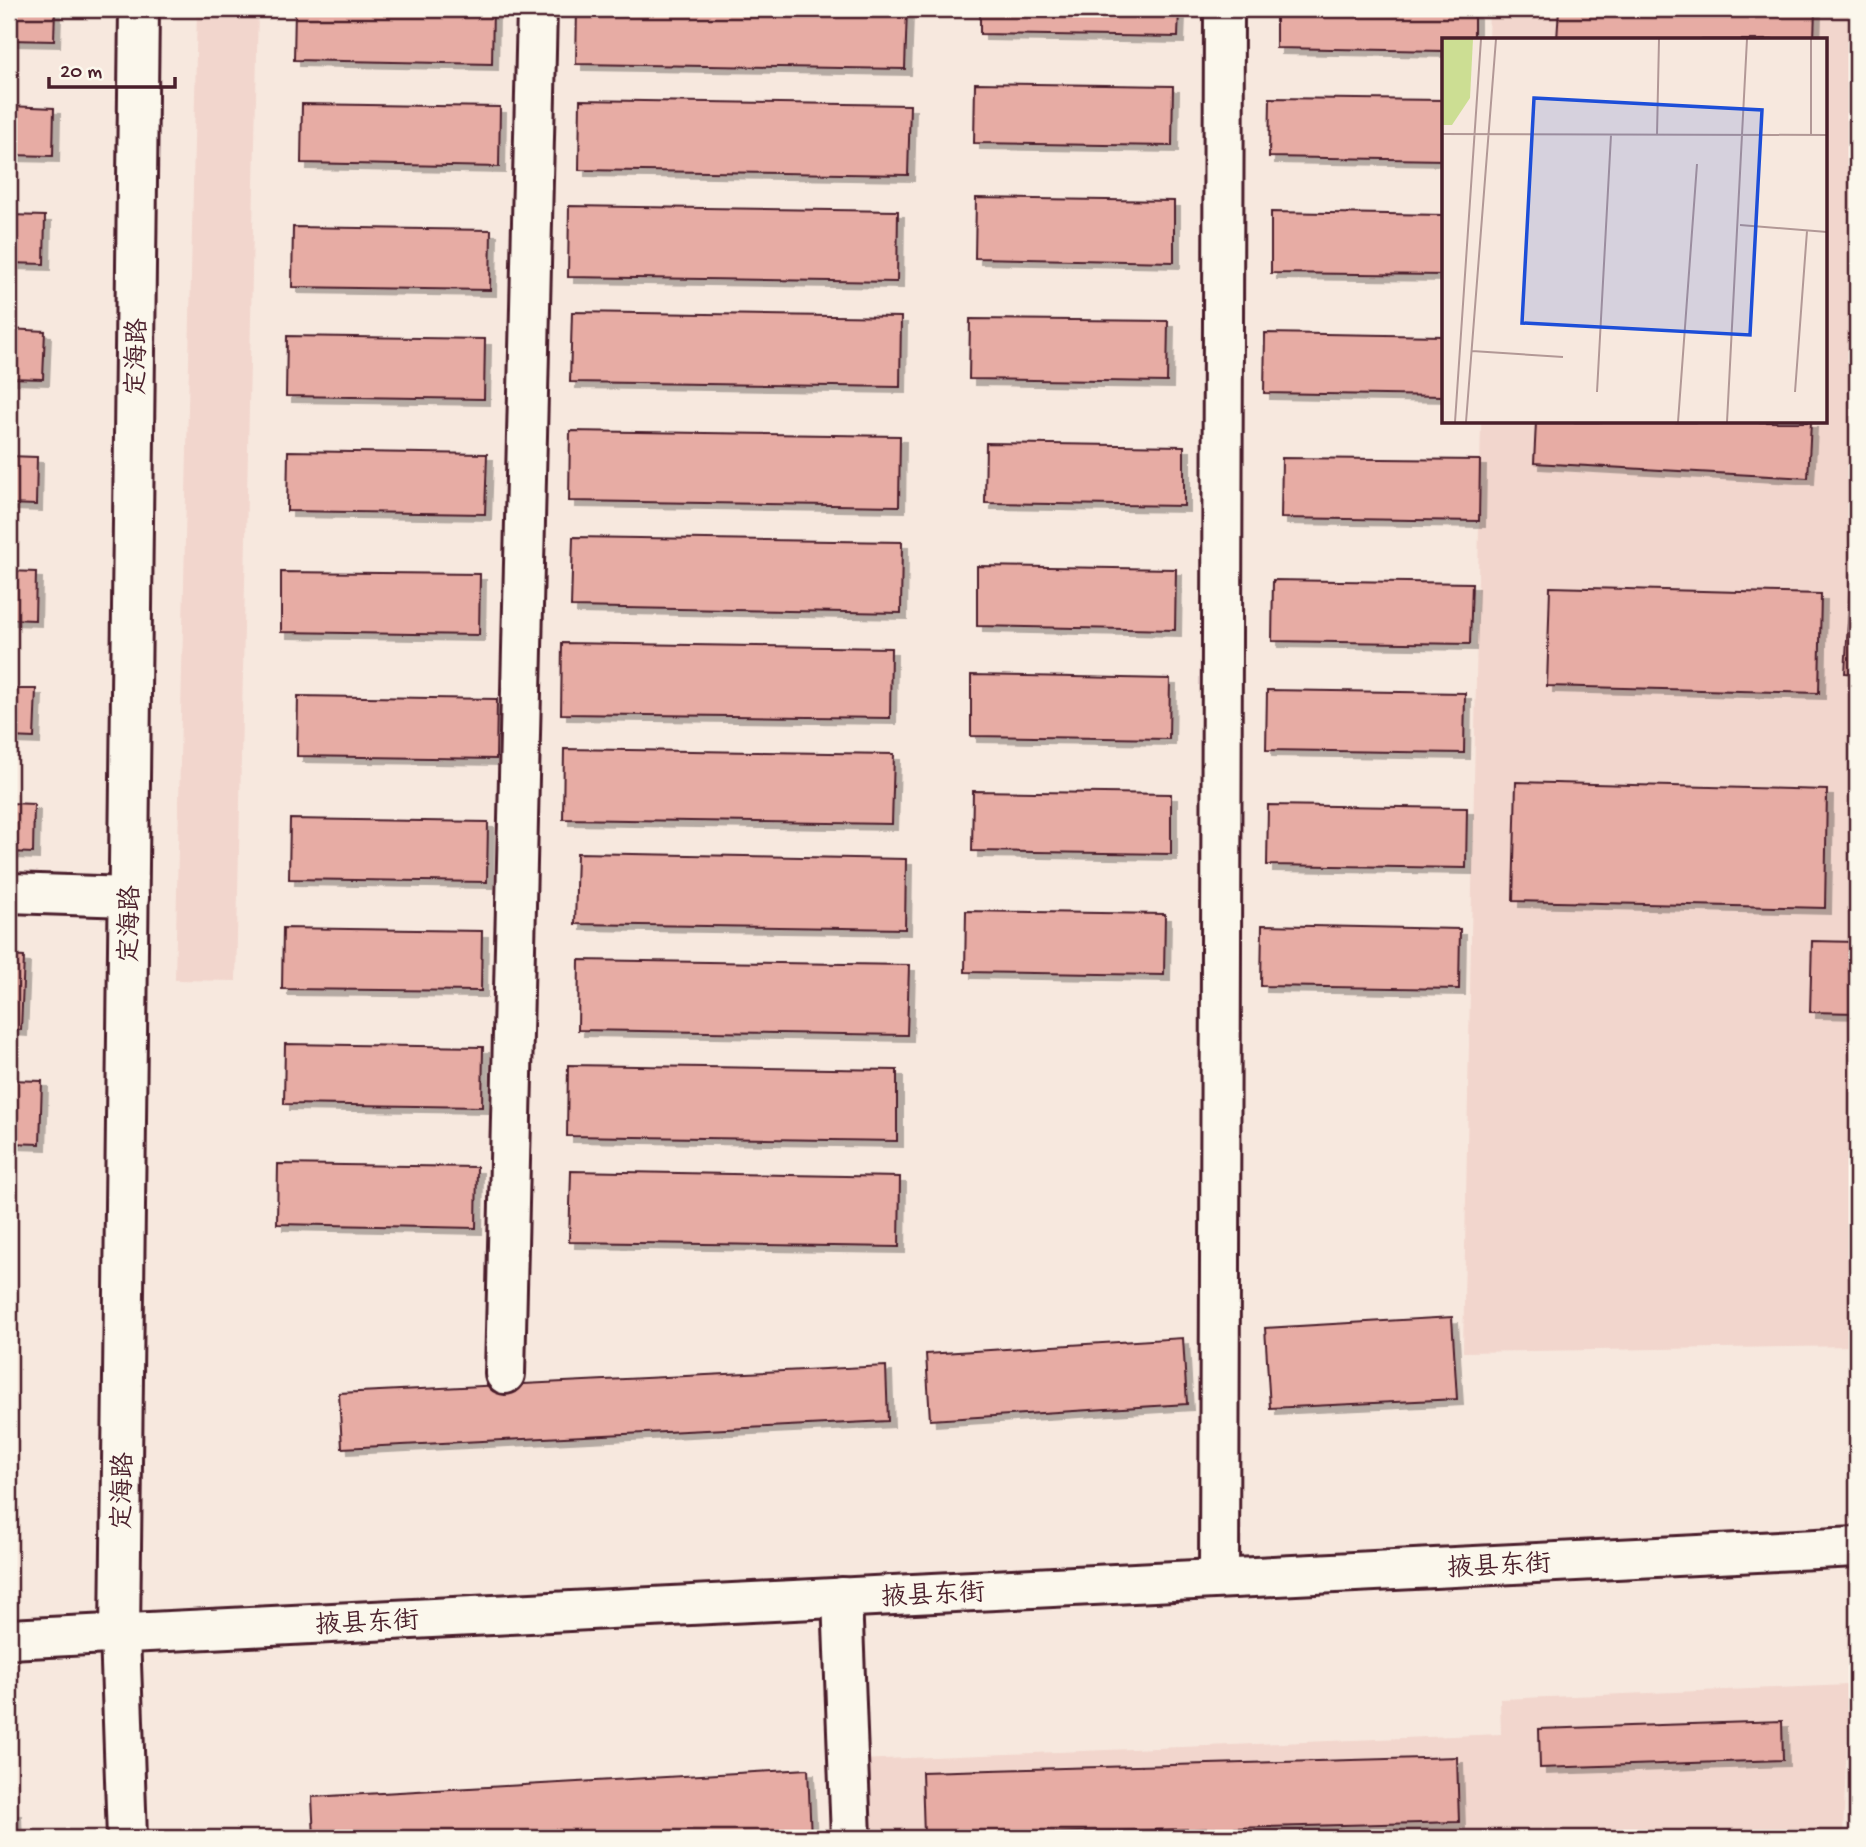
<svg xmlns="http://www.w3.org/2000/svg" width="1866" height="1847" viewBox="0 0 1866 1847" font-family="'Gochi Hand','LXGW WenKai TC',sans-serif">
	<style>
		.built { fill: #f2d6cd }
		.building { fill: #e7aca4; stroke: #4a1f2b; stroke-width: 2; filter: url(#shadow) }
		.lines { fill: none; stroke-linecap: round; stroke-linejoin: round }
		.street-casing { stroke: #4a1f2b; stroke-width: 44 }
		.secondary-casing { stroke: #4a1f2b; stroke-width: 44 }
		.street { stroke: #fbf7ec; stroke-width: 38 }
		.secondary { stroke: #fbf7ec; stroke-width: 38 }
		.labels { text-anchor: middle; stroke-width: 5; stroke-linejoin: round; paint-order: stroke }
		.street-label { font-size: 26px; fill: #4a1f2b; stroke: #fbf7ec }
		.inset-road { fill: none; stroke: #b29896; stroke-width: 2 }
		.view { fill: #1d4ed8; fill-opacity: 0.15; stroke: #1d4ed8; stroke-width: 3.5 }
		.inset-edge { fill: none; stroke: #4a1f2b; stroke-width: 3.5 }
	</style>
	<defs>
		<filter id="shadow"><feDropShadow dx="6" dy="6" stdDeviation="0" flood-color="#0004"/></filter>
	</defs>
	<rect width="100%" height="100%" fill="#f7e8de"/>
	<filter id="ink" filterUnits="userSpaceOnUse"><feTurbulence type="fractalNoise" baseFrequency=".0143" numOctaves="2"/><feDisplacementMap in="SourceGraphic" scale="14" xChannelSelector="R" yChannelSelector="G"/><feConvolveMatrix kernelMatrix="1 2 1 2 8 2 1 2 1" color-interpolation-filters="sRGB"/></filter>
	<g filter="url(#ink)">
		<g class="built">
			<path d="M197 9H258L236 981 175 980Z"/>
			<path d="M1489 9H1857V1346L1463 1352 1481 422H1826V40H1488Z"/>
			<path d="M1849 1685 1843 1838H1509L1508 1835V1838H861L858 1760 1501 1734 1500 1699Z"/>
		</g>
		<g class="building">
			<path d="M9 9H55L54 41 9 40Z"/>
			<path d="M295 9H493L492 64 294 60Z"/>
			<path d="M577 9H907L905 69 576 64Z"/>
			<path d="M980 9H1179L1178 37 980 34Z"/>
			<path d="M1276 9H1474V40H1444V51L1276 48Z"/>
			<path d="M1559 9H1815L1814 40H1557Z"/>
			<path d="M975 83 1173 86 1172 146 974 143Z"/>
			<path d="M1270 98 1444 100V160L1269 157Z"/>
			<path d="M580 100 910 105 908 175 579 170Z"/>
			<path d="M302 104 500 107 499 167 301 163Z"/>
			<path d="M9 106 54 108 53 156 9 155Z"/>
			<path d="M976 198 1174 201V262L975 258Z"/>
			<path d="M569 206 898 211 897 282 568 277Z"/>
			<path d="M1271 212 1444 215V275L1271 273Z"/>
			<path d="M9 215 45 216 44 264 9 263Z"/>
			<path d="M293 227 491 230 490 290 292 287Z"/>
			<path d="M572 312 901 317 900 387 570 382Z"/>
			<path d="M970 319 1168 321 1167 382 969 379Z"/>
			<path d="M9 329 45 331 43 379 9 378Z"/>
			<path d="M1265 333 1444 336V396L1264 393Z"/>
			<path d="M287 336 485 339 484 399 286 396Z"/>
			<path d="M1536 422H1811L1808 478 1534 463Z"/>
			<path d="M570 431 900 436 899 506 569 501Z"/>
			<path d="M986 443 1184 446V506L985 503Z"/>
			<path d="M288 451 487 454 485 514 287 511Z"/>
			<path d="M9 456 37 457 36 505 9 504Z"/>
			<path d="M1282 458 1480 460 1479 521 1281 518Z"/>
			<path d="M573 537 902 542 901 613 571 607Z"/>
			<path d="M977 566 1176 569 1175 630 977 626Z"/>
			<path d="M9 571 36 572 35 620 9 619Z"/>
			<path d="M281 572 480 574 479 635 281 632Z"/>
			<path d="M1273 580 1472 583 1470 644 1272 641Z"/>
			<path d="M1550 587 1821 594 1819 693 1547 686Z"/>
			<path d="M1850 590 1857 591V674L1845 673Z"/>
			<path d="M562 643 891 648 890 718 561 714Z"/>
			<path d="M971 675 1170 679 1169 739 971 736Z"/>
			<path d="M9 689H36L34 738 9 737Z"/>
			<path d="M1267 690 1465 693 1464 753 1266 750Z"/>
			<path d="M298 696 497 699 496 759 297 756Z"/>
			<path d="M564 749 894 754 892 824 563 819Z"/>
			<path d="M1516 782 1827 790 1825 908 1513 901Z"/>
			<path d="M973 791 1171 794V854L972 851Z"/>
			<path d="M9 803 34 804 33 853 9 852Z"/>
			<path d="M1268 805 1467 808 1466 868 1267 865Z"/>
			<path d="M290 819 488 822 487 882 289 879Z"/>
			<path d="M577 853 906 859 905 929 575 924Z"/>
			<path d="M966 911 1165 914 1164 975 965 972Z"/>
			<path d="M1262 925 1460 929 1459 989 1261 986Z"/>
			<path d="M283 928 482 931 481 991 282 989Z"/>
			<path d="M1812 941 1857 942V1013L1810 1012Z"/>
			<path d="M9 956 24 957 21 1030 9 1029Z"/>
			<path d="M579 960 909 965 907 1035 578 1030Z"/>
			<path d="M285 1044 483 1047 482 1107 284 1104Z"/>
			<path d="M568 1065 897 1070V1141L567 1136Z"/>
			<path d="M9 1080 42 1081 40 1144 9 1143Z"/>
			<path d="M278 1164 477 1167 476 1228 277 1224Z"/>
			<path d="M571 1171 900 1177 899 1247 569 1242Z"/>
			<path d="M1452 1317 1457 1399 1270 1408 1265 1328Z"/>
			<path d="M1183 1338 1187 1404 930 1420 926 1354Z"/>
			<path d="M886 1366 888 1421 342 1448 339 1393Z"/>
			<path d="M1782 1721 1783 1760 1540 1768 1539 1729Z"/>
			<path d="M1457 1757 1459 1822 924 1836 922 1772Z"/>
			<path d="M808 1769 811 1838H314L312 1797Z"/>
			<path d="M9 1810H15L16 1838H9Z"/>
		</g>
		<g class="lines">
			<g class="street-casing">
				<g id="street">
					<path d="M9 893 129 897"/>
					<path d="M505 1374 537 9"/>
					<path d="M1219 1578 1224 9"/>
					<path d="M842 1597 851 1838"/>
				</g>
			</g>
			<g class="secondary-casing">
				<g id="secondary">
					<path d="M9 1639 1857 1547"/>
					<path d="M127 1838 120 1634 139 9"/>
				</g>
			</g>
			<use href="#street" class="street"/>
			<use href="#secondary" class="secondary"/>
		</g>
	</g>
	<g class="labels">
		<g class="street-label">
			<text transform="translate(135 357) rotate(-89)" y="9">定海路</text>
			<text transform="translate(128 924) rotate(-89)" y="9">定海路</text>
			<text transform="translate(121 1491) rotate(-89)" y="9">定海路</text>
			<text transform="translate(1499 1564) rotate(-3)" y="9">掖县东街</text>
			<text transform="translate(933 1593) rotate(-3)" y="9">掖县东街</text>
			<text transform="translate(367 1621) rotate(-3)" y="9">掖县东街</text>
		</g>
	</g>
	<g transform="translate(1442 38)">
		<rect width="385" height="385" fill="#f7e8de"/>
		<path d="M0 1H31L28 60 10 87H0Z" fill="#ccde93"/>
		<path class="inset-road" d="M0 96 385 97M215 97 217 1M369 97V1M298 187 385 194M30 313 121 319M155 354 169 97M353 354 365 193M13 384 39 1M24 384 54 1M236 384 255 126M285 384 305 1"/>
		<path class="view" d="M92 60 320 72 308 297 80 285Z"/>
		<rect width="385" height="385" class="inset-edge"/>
	</g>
	<rect width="1866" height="1847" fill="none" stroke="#fbf7ec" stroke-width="35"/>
	<rect x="18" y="18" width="1831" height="1812" fill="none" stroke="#4a1f2b" stroke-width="2.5" filter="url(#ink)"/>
	<path d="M49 77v10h126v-10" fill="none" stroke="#4a1f2b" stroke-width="3.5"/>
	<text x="60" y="77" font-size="21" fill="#4a1f2b" stroke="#fbf7ec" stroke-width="5" paint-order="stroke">20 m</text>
</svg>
